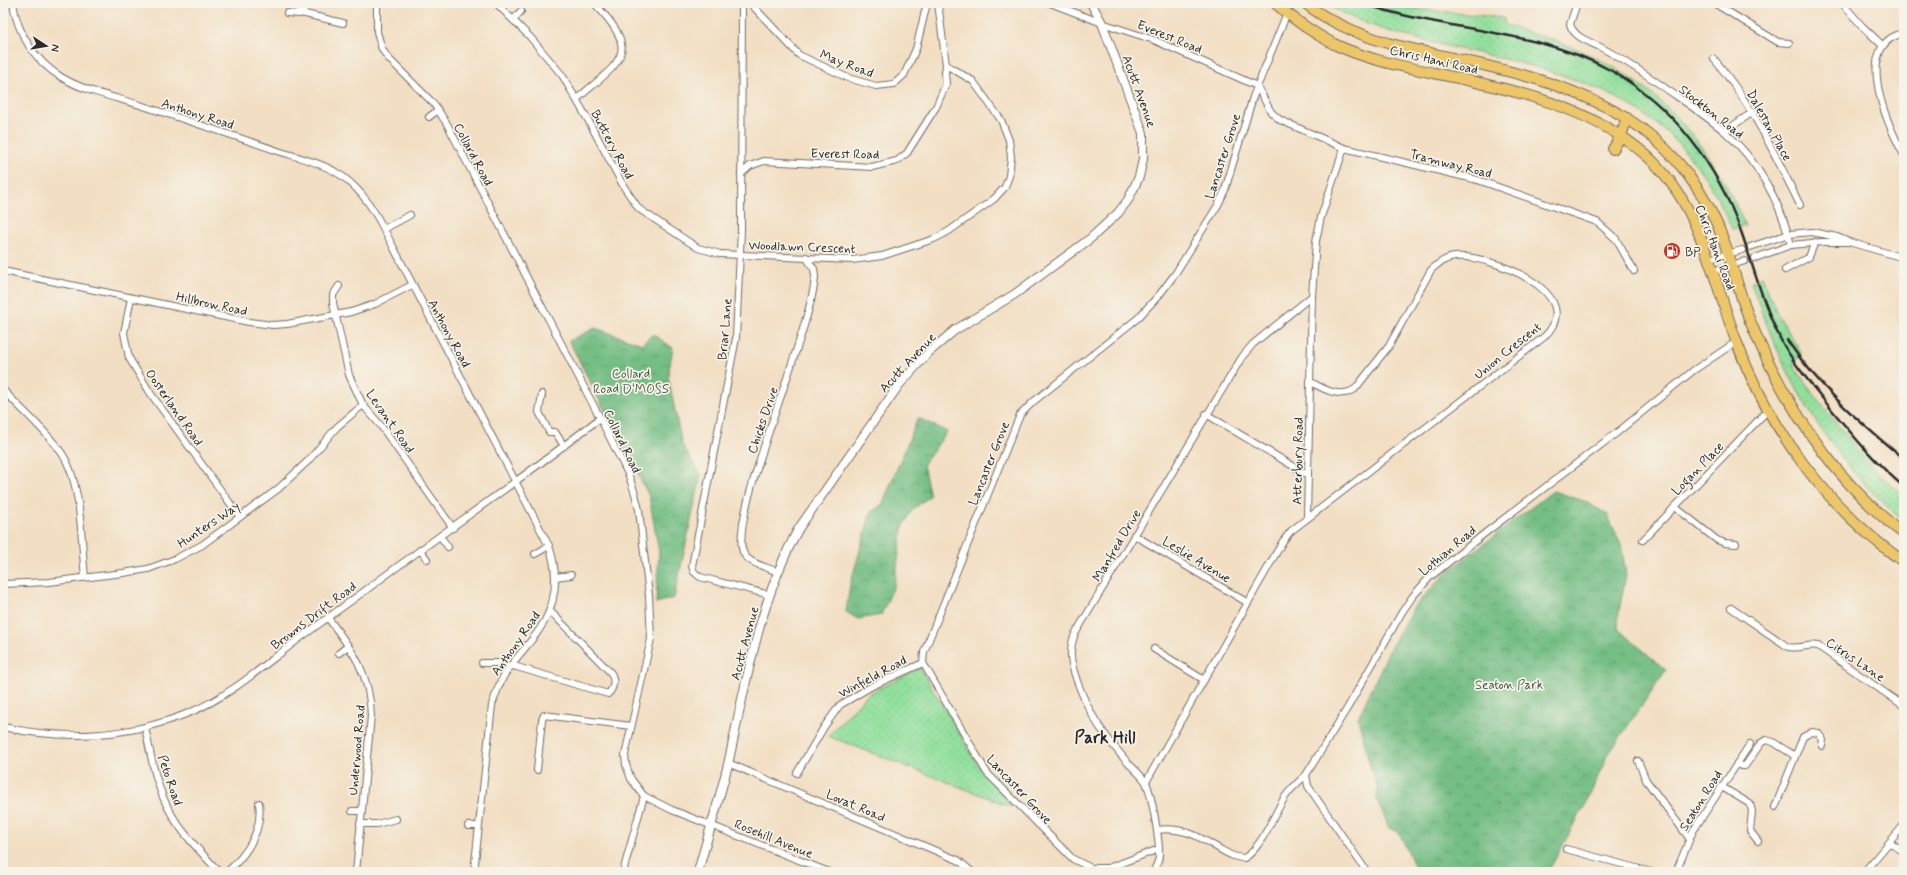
<svg xmlns="http://www.w3.org/2000/svg" width="1907" height="875" viewBox="0 0 1907 875" font-family="Mynerve,sans-serif">
	<style>
		.grass { fill: url(#grass-dots); stroke: #5e8664 }
		.forest { fill: url(#forest-crowns); stroke: #507458 }
		.lines { fill: none; stroke-linecap: round; stroke-linejoin: round }
		.minor-casing { stroke: #716a60; stroke-width: 8 }
		.tertiary-casing { stroke: #716a60; stroke-width: 10 }
		.primary-casing { stroke: #716a60; stroke-width: 12 }
		.minor { stroke: #fff; stroke-width: 6 }
		.tertiary { stroke: #fff; stroke-width: 8 }
		.primary { stroke: #ecc669; stroke-width: 10 }
		.rail { stroke: #2b2b2b; stroke-width: 2.5 }
		.labels { text-anchor: middle; stroke-width: 3.5; stroke-linejoin: round; paint-order: stroke }
		.street-label { font-size: 13px; fill: #2b2b2b; stroke: #f7f3e8 }
		.poi-label { font-size: 13px; fill: #2b2b2b; stroke: #f7f3e8; text-anchor: start }
		.park-label { font-size: 13px; fill: #455848; stroke: #f7f3e8 }
		.district-label { font-size: 17px; font-weight: bold; fill: #2b2b2b; stroke: #f7f3e8 }
	</style>
	<defs>
		<pattern id="grass-dots" width="8" height="8" patternUnits="userSpaceOnUse"><rect width="8" height="8" fill="#92e09e"/><path d="M2 2h.1M6 6h.1" fill="none" stroke="#7ec088" stroke-width="1.8" stroke-linecap="round"/></pattern>
		<pattern id="forest-crowns" width="20" height="18" patternUnits="userSpaceOnUse"><rect width="20" height="18" fill="#75be85"/><path d="M2 6a3 3 0 1 1 6 0M12 15a3 3 0 1 1 6 0" fill="none" stroke="#609b6d"/></pattern>
	</defs>
	<rect width="100%" height="100%" fill="#f7f3e8"/>
	<filter id="ink" filterUnits="userSpaceOnUse"><feTurbulence type="fractalNoise" baseFrequency=".025" numOctaves="2"/><feDisplacementMap in="SourceGraphic" scale="8" xChannelSelector="R" yChannelSelector="G"/><feConvolveMatrix kernelMatrix="1 2 1 2 8 2 1 2 1" color-interpolation-filters="sRGB"/></filter>
	<filter id="wash" filterUnits="userSpaceOnUse"><feTurbulence type="fractalNoise" baseFrequency=".012" numOctaves="4" result="noise"/><feDisplacementMap in="SourceGraphic" scale="16" xChannelSelector="R" yChannelSelector="G"/><feGaussianBlur stdDeviation="0.9" result="paint"/><feColorMatrix in="noise" values="0 0 0 0 0 0 0 0 0 0 0 0 0 0 0 0 0 1.4 0 .05"/><feComposite in="paint" operator="in"/></filter>
	<g filter="url(#wash)">
		<rect width="100%" height="100%" fill="#f2dec2"/>
		<g class="grass">
			<path d="M1325 3H1374L1380 5 1504 18 1505 25C1535 35 1566 43 1594 57 1665 91 1716 153 1745 226L1732 229C1677 95 1575 75 1447 46 1405 36 1363 27 1325 3Z"/>
			<path d="M1762 276 1777 313 1801 353 1793 365C1809 389 1827 411 1845 434 1863 456 1881 479 1904 496V522C1826 455 1784 378 1751 282Z"/>
			<path d="M920 668 980 768 1012 807 828 736 868 694Z"/>
		</g>
		<g class="forest">
			<path d="M595 328 642 344 653 334 673 348 668 376 682 445 701 475 674 598 656 603 659 552 649 496 569 341Z"/>
			<path d="M918 418 947 432 923 465 930 496 912 510 903 527 894 586 881 615 858 619 846 612 850 585 871 512 882 505Z"/>
			<path d="M1553 491 1584 501 1607 514 1621 544 1626 575 1619 611 1618 629 1666 670 1606 758 1588 800 1548 872H1417L1399 832 1389 828 1377 800 1378 788 1370 766 1358 718 1388 653 1413 608 1447 572Z"/>
		</g>
	</g>
	<g filter="url(#ink)">
		<g class="lines">
			<g class="minor-casing">
				<g id="minor">
					<path d="M13 3C17 33 35 61 61 77 84 91 114 97 140 105 186 120 232 135 278 151 300 158 323 163 342 176 363 191 375 212 386 233L549 546C559 574 557 605 539 630 529 645 515 658 505 674 499 683 496 694 492 705L474 872"/>
					<path d="M377 3V32L382 49 388 58 434 104 447 124 600 418 629 476 635 494 639 510 649 596 651 639 625 755 626 765 631 779 644 796 672 810 829 872"/>
					<path d="M496 3 530 37 562 75 587 118 624 187 639 209 698 248 720 254 852 260 882 256 934 239 949 231 994 199 1005 187 1009 176 1011 157 1009 140 1001 120 973 81 946 65"/>
					<path d="M742 3 741 230 736 338 692 566 694 572 700 577 770 595"/>
					<path d="M750 3 799 55 848 78 876 86 894 84 904 75 916 49 927 3"/>
					<path d="M1050 3 1102 23 1154 40 1257 86"/>
					<path d="M1577 3 1570 24C1573 37 1590 42 1600 47 1623 59 1644 73 1665 88 1685 102 1705 115 1724 131 1757 159 1781 203 1791 245"/>
					<path d="M1714 3 1778 42 1789 43"/>
					<path d="M1842 3 1862 26 1882 45"/>
					<path d="M287 13 300 14 303 11V3"/>
					<path d="M301 13 343 23"/>
					<path d="M514 19 521 11"/>
					<path d="M1904 33C1851 44 1888 126 1904 155"/>
					<path d="M1714 59C1752 104 1774 153 1800 205"/>
					<path d="M1257 86 1271 112 1280 120 1344 148 1478 180 1597 222 1616 239 1634 271"/>
					<path d="M577 99C620 61 643 54 594 3"/>
					<path d="M429 117 438 110"/>
					<path d="M1725 131 1753 112"/>
					<path d="M741 174 750 166 764 161 872 167 897 161 907 153 936 107 946 84 945 73 946 65 938 3"/>
					<path d="M384 229 410 215"/>
					<path d="M1750 247 1789 234 1812 232 1837 237 1849 242 1904 258"/>
					<path d="M1755 258 1791 245 1822 242H1848"/>
					<path d="M1709 259 1742 250"/>
					<path d="M1785 270 1809 257 1815 242"/>
					<path d="M3 271 249 322 273 325 287 324 351 312 375 304 412 285"/>
					<path d="M1713 271 1745 261"/>
					<path d="M339 286 333 295V303L349 375 363 405 381 426 453 528"/>
					<path d="M131 298 124 333 129 358 151 394 240 517"/>
					<path d="M3 390C20 408 50 434 63 455 82 485 81 541 85 577"/>
					<path d="M542 394 539 412 549 432H555L564 446"/>
					<path d="M1206 414 1308 475"/>
					<path d="M1675 507 1717 540 1725 543 1736 544"/>
					<path d="M1307 517 1312 296 1316 241 1321 217 1344 148"/>
					<path d="M1134 535 1248 603"/>
					<path d="M440 536 448 547"/>
					<path d="M1643 540 1767 411"/>
					<path d="M420 550 427 559"/>
					<path d="M535 554 549 546"/>
					<path d="M778 572C767 567 750 564 744 554 725 523 813 329 815 276L814 269 806 257"/>
					<path d="M555 577 571 575"/>
					<path d="M3 584 49 582 123 573 148 569 175 559 202 545 278 489 308 461 337 427 363 405"/>
					<path d="M1731 608 1788 647C1798 649 1809 644 1818 646L1904 706"/>
					<path d="M328 618C353 651 370 673 371 716L356 872"/>
					<path d="M1154 649 1204 680"/>
					<path d="M339 653 348 646"/>
					<path d="M482 663H498L517 667 608 694C614 688 615 680 611 673L550 611"/>
					<path d="M3 727C66 741 131 737 191 712 227 697 257 671 287 648 313 628 340 609 366 590 443 532 524 478 600 418"/>
					<path d="M145 727C151 756 156 789 172 815 184 836 203 854 219 872"/>
					<path d="M1638 761 1646 780 1689 838"/>
					<path d="M728 763 948 856 958 860 972 872"/>
					<path d="M1737 763 1742 766H1745L1761 743 1766 740 1773 742 1795 756"/>
					<path d="M537 770 542 720 544 715 631 726"/>
					<path d="M797 773 824 727 840 705 872 686 923 663"/>
					<path d="M1146 782 1283 541 1291 531 1544 337C1590 293 1489 254 1455 257 1445 258 1438 263 1431 270L1389 346 1355 389C1341 399 1323 389 1311 382"/>
					<path d="M1722 787 1750 804 1752 811 1750 831 1758 841"/>
					<path d="M1775 807 1803 737 1812 732 1818 733 1823 740 1822 746"/>
					<path d="M352 811H362"/>
					<path d="M360 824H377L396 819"/>
					<path d="M468 826H478"/>
					<path d="M1157 830C1181 826 1198 836 1218 848 1227 853 1234 858 1244 858 1260 851 1275 812 1285 797 1291 788 1298 782 1306 775"/>
					<path d="M1890 843 1904 852"/>
					<path d="M1159 849 1108 868H1091L1073 859 987 773 926 668 923 663 924 652 1020 415 1033 402 1138 318 1160 294 1175 274 1218 205 1225 190 1253 97 1287 13"/>
					<path d="M1566 849 1651 872"/>
					<path d="M227 872C247 854 263 831 259 803"/>
					<path d="M623 872 644 796"/>
					<path d="M1153 872C1156 866 1159 862 1159 855 1160 843 1151 789 1145 781 1140 774 1134 769 1128 763 1104 735 1090 717 1077 681 1071 664 1068 651 1075 634L1242 357 1253 344 1312 296"/>
					<path d="M1367 872 1308 786 1306 775 1348 707 1402 612 1413 596 1430 577 1489 530 1619 431 1694 370 1736 342"/>
					<path d="M1676 872 1693 831 1750 744"/>
					<path d="M1864 872 1904 825"/>
				</g>
			</g>
			<g class="tertiary-casing">
				<path id="tertiary" d="M698 872C708 835 720 798 729 760 746 682 760 598 799 528L899 385 928 353 955 330 1015 294 1091 238 1118 213 1128 200 1139 177 1143 159V133L1102 23 1091 3"/>
			</g>
			<g class="primary-casing">
				<g id="primary">
					<path d="M1275 3C1293 19 1313 33 1334 44 1365 59 1400 66 1434 73 1508 89 1587 104 1646 155 1701 204 1712 277 1737 343 1769 429 1828 509 1904 562"/>
					<path d="M1305 3C1330 23 1360 35 1391 44 1470 63 1556 75 1626 118 1673 147 1707 193 1725 244 1735 272 1741 301 1753 328 1787 408 1834 481 1904 534"/>
					<path d="M1613 149 1621 136 1627 118"/>
				</g>
			</g>
			<use href="#minor" class="minor"/>
			<use href="#tertiary" class="tertiary"/>
			<use href="#primary" class="primary"/>
			<g class="rail">
				<path d="M1362 3C1443 32 1534 28 1610 70 1674 106 1718 166 1742 234 1754 269 1764 307 1781 340 1793 363 1811 384 1827 404 1851 433 1874 462 1904 487"/>
				<path d="M1787 340C1818 386 1861 424 1904 459"/>
			</g>
		</g>
	</g>
	<defs>
		<g id="fuel-disc" transform="scale(0.9)"><circle r="9.5" fill="#c8321e" stroke="#f7f3e8"/><path d="M-5.5-6h7V0h2V4h1.3V-2.5L3-4.5l.8-.8L6-3V5H2.5V1h-1V6h-7ZM-4.2-4.7v3.2H.2V-4.7Z" fill="#fff"/></g>
	</defs>
	<g fill-rule="evenodd">
		<use href="#fuel-disc" x="1672" y="251"/>
	</g>
	<g class="labels">
		<g class="street-label">
			<text transform="translate(1170 36) rotate(22)" y="5">Everest Road</text>
			<text transform="translate(1434 59) rotate(13)" y="5">Chris Hani Road</text>
			<text transform="translate(847 63) rotate(21)" y="5">May Road</text>
			<text transform="translate(1140 91) rotate(70)" y="5">Acutt Avenue</text>
			<text transform="translate(1712 111) rotate(38)" y="5">Stockton Road</text>
			<text transform="translate(198 113) rotate(18)" y="5">Anthony Road</text>
			<text transform="translate(1770 125) rotate(61)" y="5">Dalestan Place</text>
			<text transform="translate(613 144) rotate(62)" y="5">Buttery Road</text>
			<text transform="translate(845 153) rotate(1)" y="5">Everest Road</text>
			<text transform="translate(474 154) rotate(62)" y="5">Collard Road</text>
			<text transform="translate(1222 156) rotate(-72)" y="5">Lancaster Grove</text>
			<text transform="translate(1451 163) rotate(14)" y="5">Tramway Road</text>
			<text transform="translate(802 246) rotate(2)" y="5">Woodlawn Crescent</text>
			<text transform="translate(1716 247) rotate(69)" y="5">Chris Hani Road</text>
			<text transform="translate(212 303) rotate(12)" y="5">Hillbrow Road</text>
			<text transform="translate(724 329) rotate(-85)" y="5">Briar Lane</text>
			<text transform="translate(450 333) rotate(62)" y="5">Anthony Road</text>
			<text transform="translate(1507 350) rotate(-39)" y="5">Union Crescent</text>
			<text transform="translate(907 362) rotate(-47)" y="5">Acutt Avenue</text>
			<text transform="translate(175 407) rotate(55)" y="5">Oosterland Road</text>
			<text transform="translate(762 420) rotate(-71)" y="5">Chicks Drive</text>
			<text transform="translate(391 421) rotate(55)" y="5">Levant Road</text>
			<text transform="translate(623 441) rotate(64)" y="5">Collard Road</text>
			<text transform="translate(1297 461) rotate(-89)" y="5">Atterbury Road</text>
			<text transform="translate(988 463) rotate(-68)" y="5">Lancaster Grove</text>
			<text transform="translate(1697 468) rotate(-46)" y="5">Logan Place</text>
			<text transform="translate(208 524) rotate(-34)" y="5">Hunters Way</text>
			<text transform="translate(1116 545) rotate(-59)" y="5">Manfred Drive</text>
			<text transform="translate(1447 550) rotate(-40)" y="5">Lothian Road</text>
			<text transform="translate(1197 559) rotate(31)" y="5">Leslie Avenue</text>
			<text transform="translate(313 615) rotate(-37)" y="5">Browns Drift Road</text>
			<text transform="translate(515 643) rotate(-55)" y="5">Anthony Road</text>
			<text transform="translate(744 643) rotate(-75)" y="5">Acutt Avenue</text>
			<text transform="translate(1856 659) rotate(34)" y="5">Citrus Lane</text>
			<text transform="translate(872 676) rotate(-28)" y="5">Winfield Road</text>
			<text transform="translate(356 750) rotate(-85)" y="5">Underwood Road</text>
			<text transform="translate(171 780) rotate(71)" y="5">Peto Road</text>
			<text transform="translate(1020 789) rotate(47)" y="5">Lancaster Grove</text>
			<text transform="translate(1700 800) rotate(-58)" y="5">Seaton Road</text>
			<text transform="translate(856 805) rotate(23)" y="5">Lovat Road</text>
			<text transform="translate(774 838) rotate(22)" y="5">Rosehill Avenue</text>
		</g>
		<g class="poi-label">
			<text x="1685" y="256">BP</text>
		</g>
		<g class="park-label">
			<text x="631" y="378">Collard<tspan x="631" dy="15">Road D'MOSS</tspan></text>
			<text x="1509" y="689">Seaton Park</text>
		</g>
		<g class="district-label">
			<text x="1105" y="743">Park Hill</text>
		</g>
	</g>
	<rect width="1907" height="875" fill="none" stroke="#f7f3e8" stroke-width="16"/>
	<g transform="translate(46 46) rotate(102)" stroke="#f7f3e8" stroke-width="3" paint-order="stroke">
	<path d="M0-3L7 15L0 10L-7 15Z" fill="#2b2b2b"/>
	<text y="-6" font-size="11" font-weight="bold" text-anchor="middle" fill="#2b2b2b">N</text>
	</g>
</svg>
